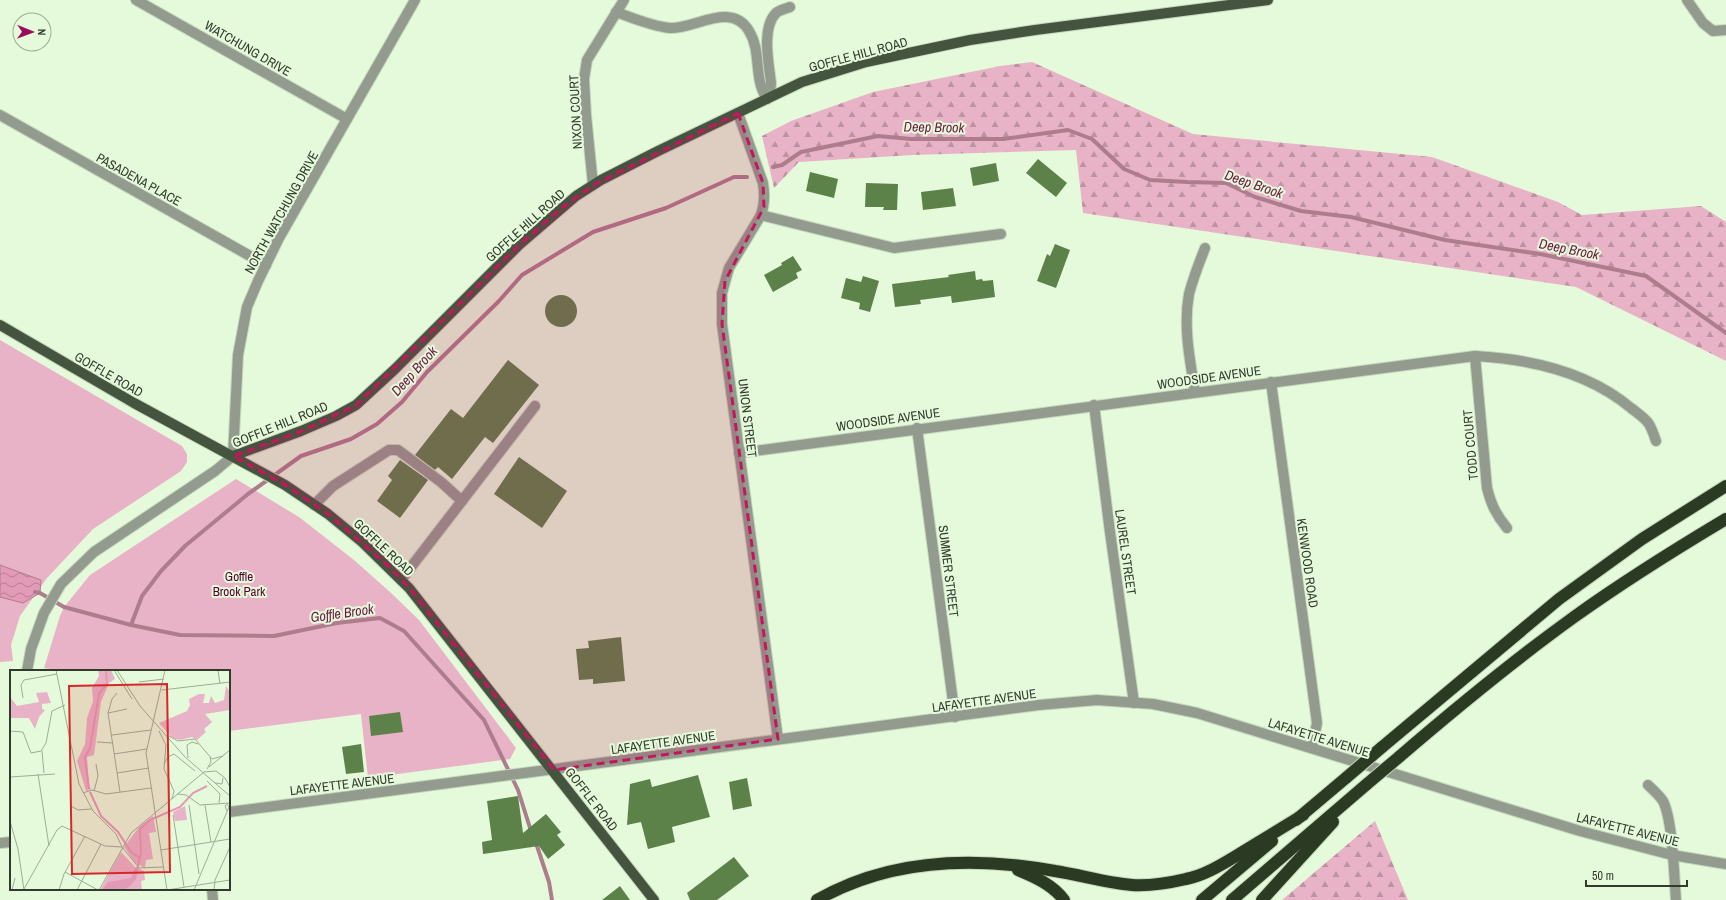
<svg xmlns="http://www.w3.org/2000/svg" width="1726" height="900" viewBox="0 0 1726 900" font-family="'Archivo Narrow',sans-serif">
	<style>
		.forest { fill: url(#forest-firs) }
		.park { fill: #e8b3c7 }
		.water { fill: url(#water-waves); stroke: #ae7d8d }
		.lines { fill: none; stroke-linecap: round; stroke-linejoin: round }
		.stream { stroke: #ae7d8d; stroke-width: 4 }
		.building { fill: #5c8249 }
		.minor-casing { stroke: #c5d7bc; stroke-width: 12 }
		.major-casing { stroke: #c5d7bc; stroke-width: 12 }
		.highway-casing { stroke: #c5d7bc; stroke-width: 14 }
		.minor { stroke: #929b8e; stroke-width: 10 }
		.major { stroke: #45543e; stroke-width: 10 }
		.highway { stroke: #2b3b23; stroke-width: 12 }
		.highway-bridge-casing { stroke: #c5d7bc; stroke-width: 14; stroke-linecap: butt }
		.highway-bridge { stroke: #2b3b23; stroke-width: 12 }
		.marked { fill: #c2185b; fill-opacity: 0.2; stroke: #c2185b; stroke-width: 3; stroke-dasharray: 8 5; stroke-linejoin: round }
		.labels { text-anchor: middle; stroke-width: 4; stroke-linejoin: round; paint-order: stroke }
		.street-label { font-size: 13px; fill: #323a2e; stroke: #e5fadb }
		.park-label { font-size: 13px; fill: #570031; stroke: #e5fadb }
		.water-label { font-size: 14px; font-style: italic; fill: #6d1943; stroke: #e5fadb }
		.inset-river { fill: none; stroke: #e39ab6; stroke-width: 2 }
		.inset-road { fill: none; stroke: #9dad96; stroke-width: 1 }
		.view { fill: #d62828; fill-opacity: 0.15; stroke: #d62828; stroke-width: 2 }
		.inset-edge { fill: none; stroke: #323a2e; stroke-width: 2 }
	</style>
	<defs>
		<pattern id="forest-firs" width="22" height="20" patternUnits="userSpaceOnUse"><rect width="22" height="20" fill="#e8b3c7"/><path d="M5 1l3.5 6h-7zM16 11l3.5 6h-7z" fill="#bd93a2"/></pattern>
		<pattern id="water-waves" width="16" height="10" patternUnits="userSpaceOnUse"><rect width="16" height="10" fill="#e39ab6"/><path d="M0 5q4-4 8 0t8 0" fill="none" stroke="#b97f94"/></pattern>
	</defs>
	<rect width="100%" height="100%" fill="#e5fadb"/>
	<g class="forest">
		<path d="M1032 62 1193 134 1432 157 1558 202 1582 215 1701 206 1726 222V361L1576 287 1083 213 1076 150 913 155 799 162 774 188 762 136 791 121 873 92 1000 66Z"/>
		<path d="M1375 821 1408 900H1282Z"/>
	</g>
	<g class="park">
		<path d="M0 340 182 446 187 454V462L181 471 93 529 47 578 20 616 11 645 13 661 0 662Z"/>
		<path d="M236 479 299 517 354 560 390 592 419 620 516 748 510 759 368 778 361 714 229 731V671H61L44 668 60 616 64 607 90 575Z"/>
	</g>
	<path class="water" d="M0 565 41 580 40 593 23 603 0 597Z"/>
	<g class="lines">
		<g class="stream">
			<path d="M773 167 782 165 801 152 878 136 911 139H1003L1068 130 1092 139 1124 169 1150 180 1187 182 1226 183 1255 197 1301 211 1351 217 1445 240 1540 254 1646 276 1726 333"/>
			<path d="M35 592 40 593 64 607 131 625 180 635 274 636 337 623 380 618 404 631 484 720 518 790 531 831"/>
			<path d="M131 625 142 596 161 571 185 546 248 494 301 456 351 439 377 424 402 402 427 372 499 301 522 275 593 232 666 208 734 177H747"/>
			<path d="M536 843 549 882 552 900"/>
		</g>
	</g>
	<g class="building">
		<path d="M1038 159 1067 183 1056 197 1026 173Z"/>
		<path d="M996 163 999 181 973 186 970 168Z"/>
		<path d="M810 172 838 179 834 198 806 191Z"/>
		<path d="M866 183 898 184 897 210H883L884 207H865Z"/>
		<path d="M953 188 956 206 923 210 921 192Z"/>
		<path d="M1055 244 1070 250 1056 288 1037 281 1047 254 1050 256Z"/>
		<path d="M793 256 802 270 796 273 798 278 773 292 764 275 782 265 781 263Z"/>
		<path d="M975 271 976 280 982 279 983 281 993 280 995 297 952 303 951 296 920 300 921 304 895 307 892 284 949 277 948 275Z"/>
		<path d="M863 276 879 281 870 312 859 309 860 303 841 298 846 278 861 282Z"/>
		<circle cx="561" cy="311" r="16"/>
		<path d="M508 360 539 385 493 443 485 437 452 479 438 467 435 470 415 455 451 409 463 418Z"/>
		<path d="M519 457 567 491 542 528 494 494Z"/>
		<path d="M400 460 428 480 400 518 377 501 392 480 388 476Z"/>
		<path d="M621 637 625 681 593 684V679L579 680 576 649 589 648 588 641Z"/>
		<path d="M400 712 403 732 371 736 369 716Z"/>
		<path d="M361 744 364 772 346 774 342 747Z"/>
		<path d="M698 775 710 817 672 827 675 842 648 849 641 822 627 825 630 784 650 779 652 787Z"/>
		<path d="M747 778 752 806 733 810 729 782Z"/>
		<path d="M518 796 523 833 546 814 561 832 557 835 565 845 548 859 539 846 483 854 482 842 492 840 487 801Z"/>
		<path d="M734 857 749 876 717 900H690L687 893Z"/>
		<path d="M620 886 630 900H602Z"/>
	</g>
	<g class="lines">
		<g class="minor-casing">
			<g id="minor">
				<path d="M136 0 347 119"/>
				<path d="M1687 0 1703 23 1713 31 1726 30"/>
				<path d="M616 12C633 18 651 26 670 28 695 29 731 1 749 31 762 52 753 78 767 99"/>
				<path d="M767 99C769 94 771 88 771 83 769 65 761 28 776 13 780 10 785 9 790 7"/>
				<path d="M738 113 763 183C765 195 765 204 761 215L729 268 722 293V324L778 739"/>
				<path d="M0 115 266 265"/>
				<path d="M593 185 586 115 584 79 587 60 624 0"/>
				<path d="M761 215 894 248 1001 234"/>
				<path d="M1475 356 1487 488C1491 504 1496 515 1507 528"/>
				<path d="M1271 382 1317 723 1312 748"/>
				<path d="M1195 392C1190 360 1183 327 1189 294 1193 279 1199 263 1205 248"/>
				<path d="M1094 405 1110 532 1134 703"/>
				<path d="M917 428 955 717"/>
				<path d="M739 453 1475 356C1530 359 1587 371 1631 408 1636 412 1645 418 1649 424 1652 429 1654 435 1656 441"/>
				<path d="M314 505 333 486 389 450H398L441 482 462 501"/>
				<path d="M401 580 535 406"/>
				<path d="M27 671 31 649 44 613 61 584 94 552 215 471 233 456 238 355 247 307 258 281 279 238 415 0"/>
				<path d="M1648 785C1653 790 1659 795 1663 801 1673 821 1674 876 1676 900"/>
				<path d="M229 812 1039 705 1097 700 1153 704 1197 713 1580 831 1672 855 1726 864"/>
				<path d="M0 843 11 842"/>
				<path d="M212 889 213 900"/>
			</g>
		</g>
		<g class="major-casing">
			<g id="major">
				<path d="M0 325 134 403 285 485 328 514 362 542 409 588 654 900"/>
				<path d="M233 456 301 431 336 416 356 405 395 369 519 245 576 196 601 180 658 151 802 82 866 62 970 40 1035 30 1268 0"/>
			</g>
		</g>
		<g class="highway-casing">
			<g id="highway">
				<path d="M1381 748 1559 599 1642 539 1726 486"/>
				<path d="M1399 757C1456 708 1513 661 1574 617 1623 582 1674 550 1726 519"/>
				<path d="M1296 820 1347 777"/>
				<path d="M1018 870C1035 877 1053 885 1064 900"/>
				<path d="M817 900C890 858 973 856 1055 871 1081 875 1106 883 1132 885 1150 886 1169 883 1186 879 1206 875 1224 863 1241 853 1262 840 1282 828 1303 815"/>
				<path d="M1202 900 1272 841"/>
				<path d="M1232 900 1367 784"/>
				<path d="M1262 900 1333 822"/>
			</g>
		</g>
		<use href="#minor" class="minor"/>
		<use href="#major" class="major"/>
		<use href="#highway" class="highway"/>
		<g class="highway-bridge-casing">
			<g id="highway-bridge">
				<path d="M1347 777 1381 748"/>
				<path d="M1367 784 1399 757"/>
			</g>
		</g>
		<use href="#highway-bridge" class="highway-bridge"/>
	</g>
	<path class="marked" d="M738 113 763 183 764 207 725 281 722 324 778 739 554 770 409 588 387 565 328 514 285 485 233 456 301 431 356 405 519 245 560 209 593 185Z"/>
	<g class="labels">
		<g class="street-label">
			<text transform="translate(248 48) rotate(30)" y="5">WATCHUNG DRIVE</text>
			<text transform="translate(858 54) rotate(-15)" y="5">GOFFLE HILL ROAD</text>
			<text transform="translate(575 112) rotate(-93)" y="5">NIXON COURT</text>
			<text transform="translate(139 179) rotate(29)" y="5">PASADENA PLACE</text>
			<text transform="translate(281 212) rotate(-61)" y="5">NORTH WATCHUNG DRIVE</text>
			<text transform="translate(525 225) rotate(-42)" y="5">GOFFLE HILL ROAD</text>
			<text transform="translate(109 374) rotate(30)" y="5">GOFFLE ROAD</text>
			<text transform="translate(1209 377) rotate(-8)" y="5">WOODSIDE AVENUE</text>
			<text transform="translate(748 418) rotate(83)" y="5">UNION STREET</text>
			<text transform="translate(888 419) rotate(-8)" y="5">WOODSIDE AVENUE</text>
			<text transform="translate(280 424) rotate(-22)" y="5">GOFFLE HILL ROAD</text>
			<text transform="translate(1470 445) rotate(-95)" y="5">TODD COURT</text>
			<text transform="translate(384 547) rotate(43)" y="5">GOFFLE ROAD</text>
			<text transform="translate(1126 552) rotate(82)" y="5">LAUREL STREET</text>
			<text transform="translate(1308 563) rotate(82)" y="5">KENWOOD ROAD</text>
			<text transform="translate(949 571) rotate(83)" y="5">SUMMER STREET</text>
			<text transform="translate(984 700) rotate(-8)" y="5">LAFAYETTE AVENUE</text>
			<text transform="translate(1319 737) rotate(17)" y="5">LAFAYETTE AVENUE</text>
			<text transform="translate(663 742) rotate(-8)" y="5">LAFAYETTE AVENUE</text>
			<text transform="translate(342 784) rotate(-7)" y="5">LAFAYETTE AVENUE</text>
			<text transform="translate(592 799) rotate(52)" y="5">GOFFLE ROAD</text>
			<text transform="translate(1628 829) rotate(14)" y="5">LAFAYETTE AVENUE</text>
		</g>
		<g class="park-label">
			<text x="239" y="581">Goffle<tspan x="239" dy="15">Brook Park</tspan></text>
		</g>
		<g class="water-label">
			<text transform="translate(934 127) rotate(1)" y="5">Deep Brook</text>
			<text transform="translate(1254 184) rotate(19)" y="5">Deep Brook</text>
			<text transform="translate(1569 249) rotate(11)" y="5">Deep Brook</text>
			<text transform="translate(414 371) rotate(-48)" y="5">Deep Brook</text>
			<text transform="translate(342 613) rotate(-8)" y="5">Goffle Brook</text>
		</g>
	</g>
	<g transform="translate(10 670)">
		<rect width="220" height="220" fill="#e5fadb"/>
		<path d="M88 0H101L105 9 99 13 91 32 84 85 77 87 79 116 81 119 76 121 67 91 75 74 77 48 83 31 82 18 89 6ZM216 16 220 22V40L195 44 202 52 194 59 196 62 187 70 182 67 170 70 162 68 149 53 177 41 180 35 179 29 189 24H195L193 33H199L201 26 205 33 214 30ZM37 22 41 33 32 34V39L35 40 29 47 25 59 19 48H0V27L7 36 29 32 26 23Z" fill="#e8b3c7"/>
		<path d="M175 136 177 150 165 151 163 142ZM143 146 146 162 139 163 143 189 136 190 135 198 125 193 114 177 129 157ZM111 182 125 197 134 201 135 210 131 211 132 220H90Z" fill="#e8b3c7"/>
		<path d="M125 198 128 200 126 209 119 217 112 220H92L98 212 121 208Z" fill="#e39ab6"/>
		<path class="inset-river" d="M79 119 75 87 80 78 89 24 97 13 96 0M80 122 91 146 108 162 121 182 130 188M127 200 131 183 130 159 140 150 170 137 183 123 197 116"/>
		<path class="inset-road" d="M46 0 69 114 83 141 106 164 112 177M104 0 122 29M107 0 130 36 175 87 220 126M155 0 136 83 157 220M208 0 210 14M129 12 154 9M152 20 220 12M107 23 102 29 98 43 110 122M13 28 11 15 14 10 47 4M98 43 117 39M0 61 13 62 21 83 31 81 36 73 42 41 55 35M149 61 156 75 154 99 164 121 162 129M102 65 141 60M159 66 168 71 185 69 202 89 213 86M87 72 103 73M32 81 34 103M104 84 137 79M178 88 177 75 182 72 188 74M154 94 158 87 164 84 185 101M199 97 220 80M197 99 201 92 200 87M194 102 206 101 215 108 220 117M107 103 139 98M28 104 39 176M0 107 45 104M197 111 210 124 209 133M205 113 212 114 213 108M84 121 88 106 86 94M73 123 82 120 96 124 141 118M167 124 176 125 190 135 220 133M179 135 189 204M195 135 201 172M61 136 68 140 81 139M163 145 174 217M0 151 8 179 14 220M151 180 220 169M55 202 88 220M14 219 47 160 52 156 95 176 112 177 129 198 153 197M2 220 5 208M49 220 54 204 75 166M67 220 91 174M89 220 121 163 194 102M157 220 220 210M184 220 219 137 217 134 215 136 217 141M204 220 205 210 220 177"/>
		<path class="view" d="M157 14 160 202 62 204 59 16Z"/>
		<rect width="220" height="220" class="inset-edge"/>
	</g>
	<g transform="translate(32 32) rotate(91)"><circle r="19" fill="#e5fadb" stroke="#9dad96"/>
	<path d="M0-3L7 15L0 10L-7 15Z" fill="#9b0c5c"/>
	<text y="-6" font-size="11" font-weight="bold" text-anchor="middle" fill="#323a2e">N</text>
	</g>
	<path d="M1586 880v6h101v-6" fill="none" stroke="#323a2e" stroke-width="2"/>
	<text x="1592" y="880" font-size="12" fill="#323a2e" stroke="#e5fadb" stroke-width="3" paint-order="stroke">50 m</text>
</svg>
